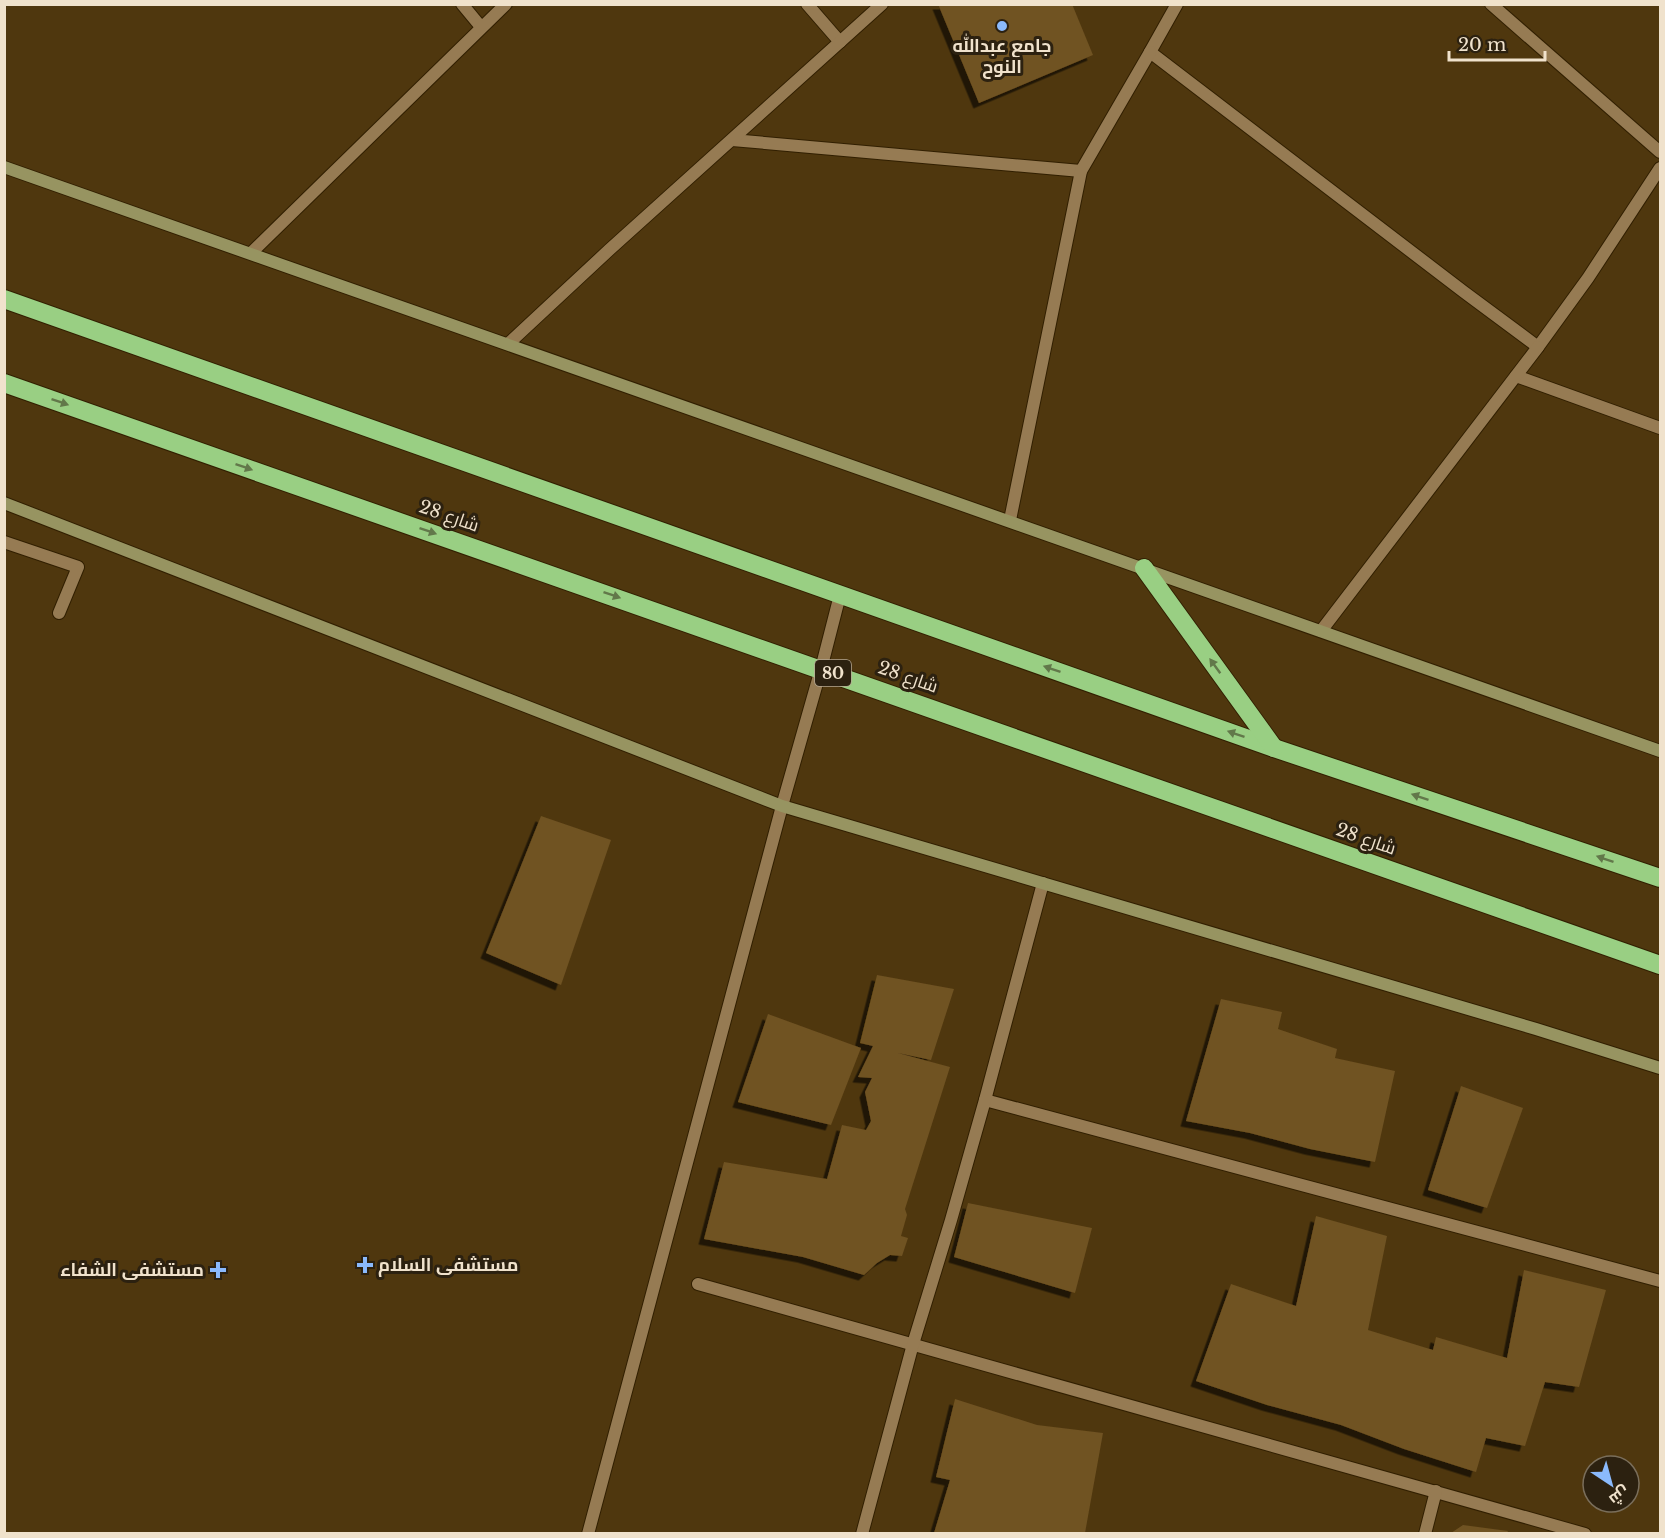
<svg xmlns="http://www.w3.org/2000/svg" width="1665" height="1538" viewBox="0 0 1665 1538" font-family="'Libre Baskerville',Cairo,serif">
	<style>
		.building { fill: #6f5222; filter: url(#shadow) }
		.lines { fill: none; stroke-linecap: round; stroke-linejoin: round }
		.lane-casing { stroke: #311f01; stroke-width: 14 }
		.street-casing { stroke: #311f01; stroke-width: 14 }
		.secondary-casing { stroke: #311f01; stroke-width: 14 }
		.highway-casing { stroke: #311f01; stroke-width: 20 }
		.lane { stroke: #967b53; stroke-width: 12 }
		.street { stroke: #967b53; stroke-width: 12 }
		.secondary { stroke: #979461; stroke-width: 12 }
		.highway { stroke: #99cf83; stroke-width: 18 }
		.oneway { fill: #62784a }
		.poi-dot { fill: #8bbafc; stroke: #2c2110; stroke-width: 2 }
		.labels { text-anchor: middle; stroke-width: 6; stroke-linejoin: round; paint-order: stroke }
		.shield { fill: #2c2110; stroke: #b5a894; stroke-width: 1.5 }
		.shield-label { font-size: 16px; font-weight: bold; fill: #f0e2cc }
		.poi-label { font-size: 18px; font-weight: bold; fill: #f0e2cc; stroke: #2c2110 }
		.street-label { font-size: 18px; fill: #f0e2cc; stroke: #2c2110 }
	</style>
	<defs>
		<filter id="shadow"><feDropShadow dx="-5.5" dy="5.5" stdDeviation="0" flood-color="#0009"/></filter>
	</defs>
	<rect width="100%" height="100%" fill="#4f370e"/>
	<g class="building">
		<path d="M938 4H1072L1093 55 979 103Z"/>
		<path d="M541 816 611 840 561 985 486 953Z"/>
		<path d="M877 975 954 989 931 1060 898 1053 950 1067 905 1209 907 1215 901 1236 908 1238 902 1256 890 1255 877 1263 864 1275 803 1257 704 1239 724 1162 827 1179 842 1125 866 1130 871 1121 865 1092 872 1078 858 1077 873 1046 860 1043Z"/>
		<path d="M1221 999 1282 1012 1278 1029 1337 1049 1335 1058 1395 1071 1375 1162 1310 1149 1250 1133 1186 1121Z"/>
		<path d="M768 1014 861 1048 831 1125 738 1102Z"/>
		<path d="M1461 1086 1523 1108 1487 1208 1428 1190Z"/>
		<path d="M968 1203 1092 1228 1075 1293 954 1257Z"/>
		<path d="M1316 1216 1387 1236 1368 1330 1433 1350 1436 1337 1507 1358 1524 1270 1606 1290 1579 1387 1545 1382 1525 1446 1486 1438 1476 1472 1404 1449 1341 1425 1267 1405 1196 1381 1231 1284 1296 1306Z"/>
		<path d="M955 1399 1037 1425 1103 1433 1085 1533H934L950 1480 936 1477Z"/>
		<path d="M1463 1525 1508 1531 1507 1533H1451Z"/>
	</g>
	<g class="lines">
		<g class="lane-casing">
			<path id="lane" d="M4 542 78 567 59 613"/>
		</g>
		<g class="street-casing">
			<g id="street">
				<path d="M462 4 481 27"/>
				<path d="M807 4 840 42"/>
				<path d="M1177 4 1150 52 1464 292 1538 347 1588 278 1660 168"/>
				<path d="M1491 4 1660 152"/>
				<path d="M732 140 1081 171"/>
				<path d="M251 253 506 4"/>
				<path d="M508 344 609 250 882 4"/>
				<path d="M1516 376 1660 428"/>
				<path d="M1010 520 1081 171 1150 52"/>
				<path d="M1321 631 1538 347"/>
				<path d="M985 1100 1660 1281"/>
				<path d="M698 1284 1585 1534"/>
				<path d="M588 1534 782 806 821 669 840 595"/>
				<path d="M862 1534 913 1344 951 1220 985 1100 1043 883"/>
				<path d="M1425 1534 1436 1491"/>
			</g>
		</g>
		<g class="secondary-casing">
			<g id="secondary">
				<path d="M4 167 1660 751"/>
				<path d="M4 503 782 806 1536 1029 1660 1068"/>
			</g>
		</g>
		<g class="highway-casing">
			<g id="highway">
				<path d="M4 299 1274 748 1660 878"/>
				<path d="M4 383 1660 965"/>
				<path d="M1144 568 1274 748"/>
			</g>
		</g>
		<use href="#lane" class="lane"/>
		<use href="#street" class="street"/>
		<use href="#secondary" class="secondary"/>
		<use href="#highway" class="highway"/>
	</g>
	<defs><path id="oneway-solid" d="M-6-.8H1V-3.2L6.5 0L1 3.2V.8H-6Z" transform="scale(1.5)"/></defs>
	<g class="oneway">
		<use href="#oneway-solid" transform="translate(60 402) rotate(19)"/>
		<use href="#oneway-solid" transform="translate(244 467) rotate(19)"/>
		<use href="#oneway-solid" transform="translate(428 531) rotate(19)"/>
		<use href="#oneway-solid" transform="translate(612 595) rotate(19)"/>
		<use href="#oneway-solid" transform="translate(1215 666) rotate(-126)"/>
		<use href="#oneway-solid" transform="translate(1052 669) rotate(-161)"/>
		<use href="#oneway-solid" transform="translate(1236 734) rotate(-161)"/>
		<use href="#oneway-solid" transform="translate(1420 797) rotate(-161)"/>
		<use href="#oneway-solid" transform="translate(1605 859) rotate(-161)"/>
	</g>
	<g class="poi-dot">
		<circle cx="1002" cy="26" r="6"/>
		<path d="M362 1256h6v6h6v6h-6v6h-6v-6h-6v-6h6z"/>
		<path d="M215 1261h6v6h6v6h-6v6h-6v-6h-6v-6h6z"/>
	</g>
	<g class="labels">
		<rect class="shield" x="815" y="660" width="36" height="26" rx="4.5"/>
		<g class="shield-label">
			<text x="833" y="679">80</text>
		</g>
		<g class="poi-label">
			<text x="1002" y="52">جامع عبدالله<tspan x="1002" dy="21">النوح</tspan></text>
			<text x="378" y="1271" text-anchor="start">مستشفى السلام</text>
			<text x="204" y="1276" text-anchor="end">مستشفى الشفاء</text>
		</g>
		<g class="street-label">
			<text transform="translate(449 516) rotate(19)" y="6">شارع 28</text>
			<text transform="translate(908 677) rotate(19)" y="6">شارع 28</text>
			<text transform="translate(1366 839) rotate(19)" y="6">شارع 28</text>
		</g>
	</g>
	<rect width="1665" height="1538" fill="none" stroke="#f0e2cc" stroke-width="12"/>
	<g transform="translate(1611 1484) rotate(144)"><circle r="28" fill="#2c2110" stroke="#7a6e5b" stroke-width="1.5"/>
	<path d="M0-4.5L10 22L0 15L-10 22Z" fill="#8bbafc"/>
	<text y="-9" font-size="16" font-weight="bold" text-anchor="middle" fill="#f0e2cc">ش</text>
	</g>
	<path d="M1449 51v9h96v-9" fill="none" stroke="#f0e2cc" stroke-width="3"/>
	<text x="1458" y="51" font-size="18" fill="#f0e2cc" stroke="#2c2110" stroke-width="4.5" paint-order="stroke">20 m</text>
</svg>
